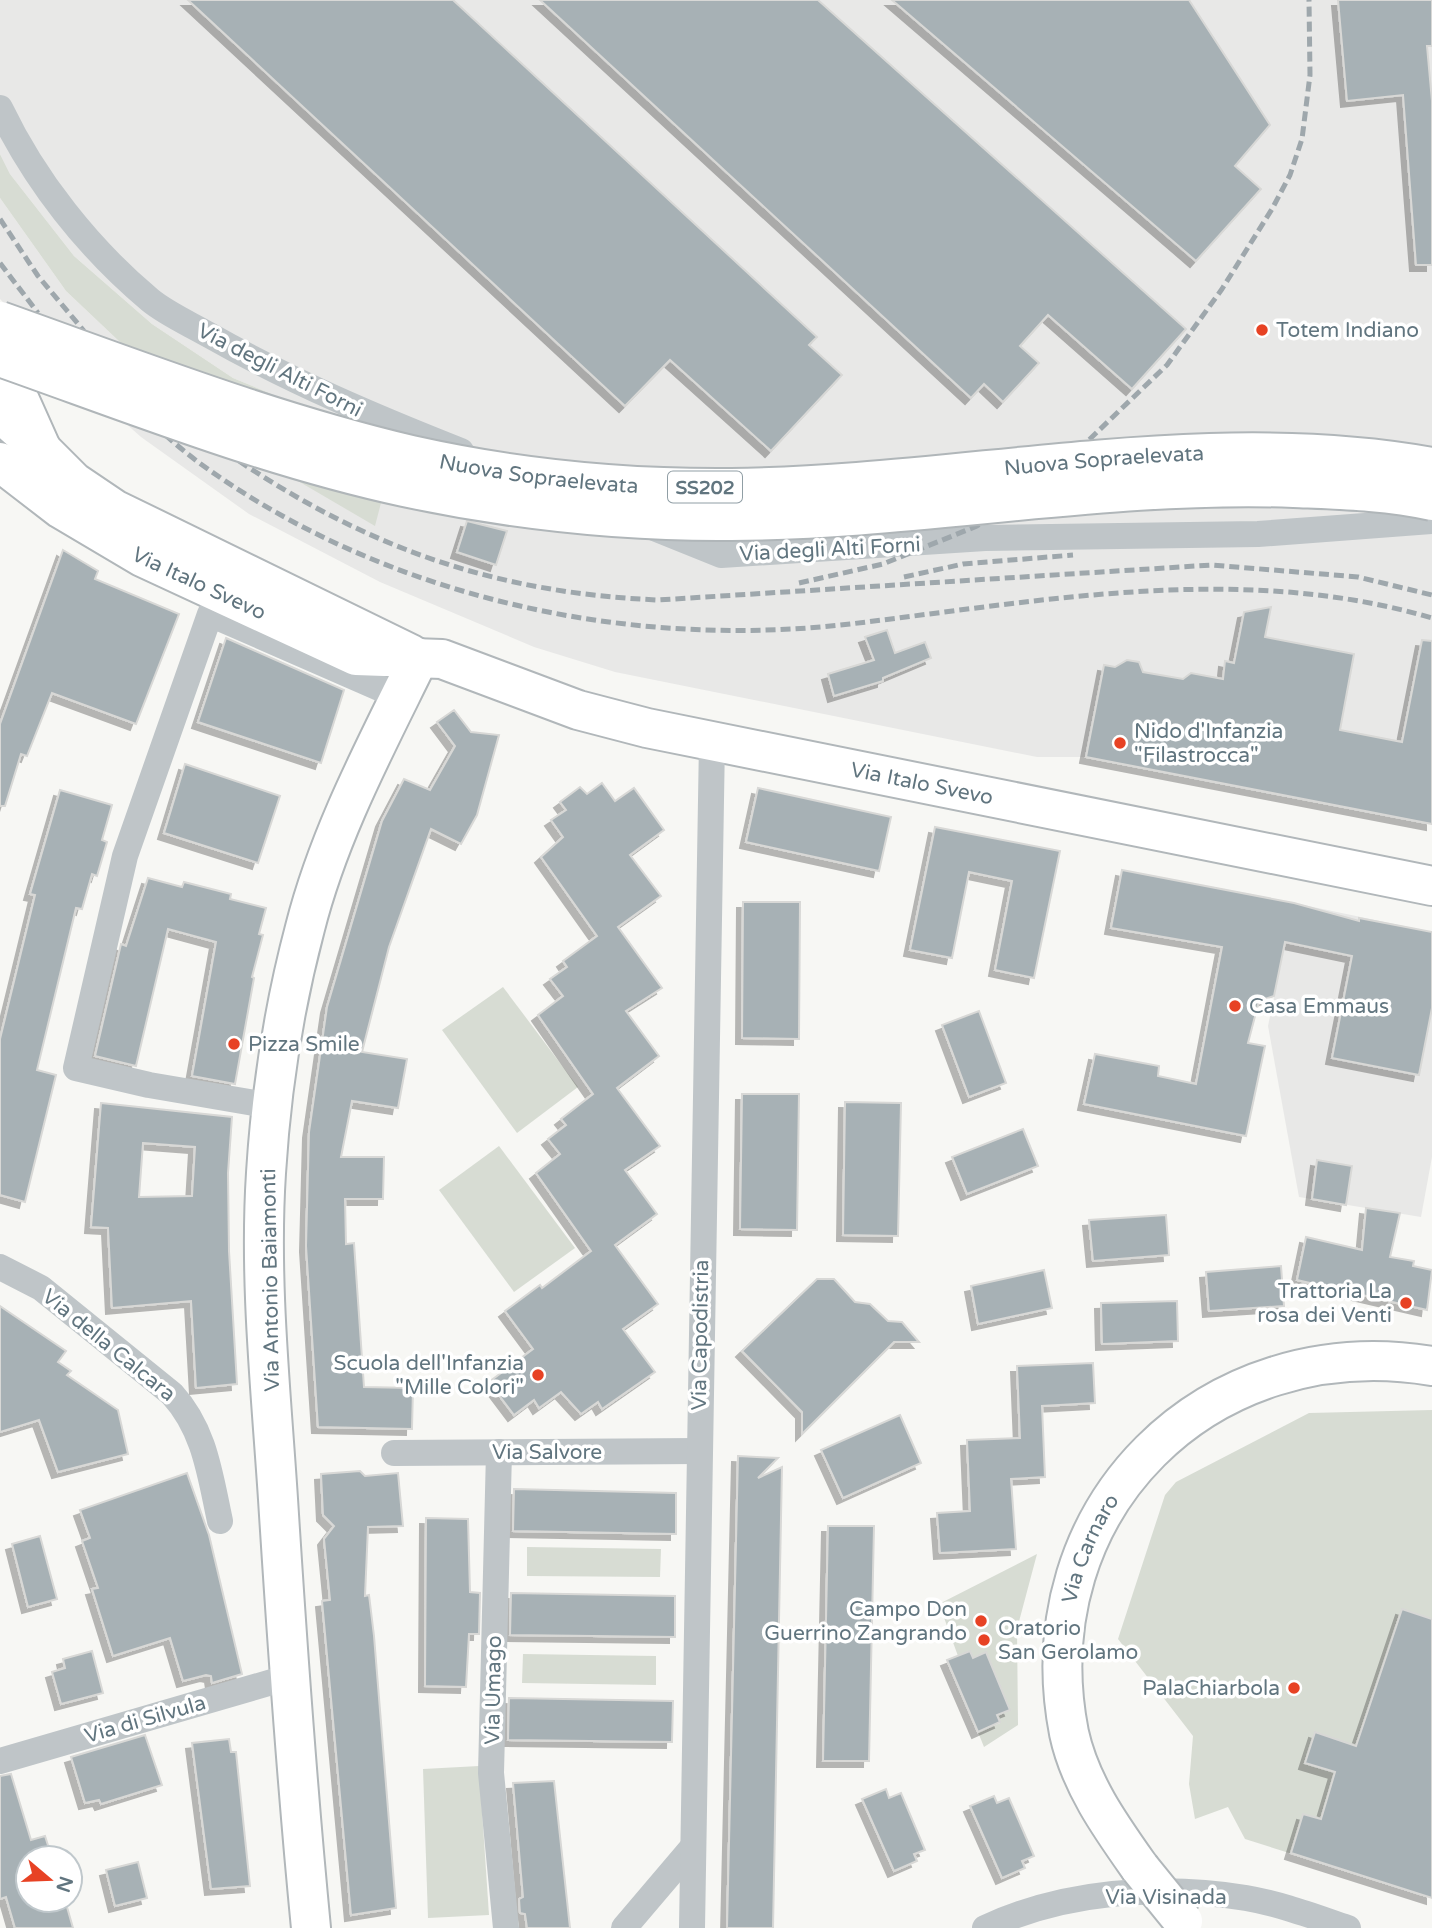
<svg xmlns="http://www.w3.org/2000/svg" width="1432" height="1928" viewBox="0 0 1432 1928" font-family="'Varela Round',sans-serif">
	<style>
		.built { fill: #e8e8e7 }
		.green { fill: #d7dcd3 }
		.building { fill: #a7b1b5; stroke: #d8d8d6; stroke-width: 2; fill-rule: evenodd; filter: url(#shadow) }
		.lines { fill: none; stroke-linecap: round; stroke-linejoin: round }
		.secondary-casing { stroke: #afb7bb; stroke-width: 42 }
		.primary-casing { stroke: #b1b7ba; stroke-width: 42 }
		.highway-casing { stroke: #b0b6b9; stroke-width: 42 }
		.street { stroke: #bfc5c8; stroke-width: 26 }
		.secondary { stroke: #fff; stroke-width: 38 }
		.primary { stroke: #fff; stroke-width: 38 }
		.highway { stroke: #fff; stroke-width: 38 }
		.rail { stroke: #9ea7ac; stroke-width: 5; stroke-dasharray: 10 5; stroke-linecap: butt }
		.primary-bridge-casing { stroke: #b1b7ba; stroke-width: 42; stroke-linecap: butt }
		.highway-bridge-casing { stroke: #b0b6b9; stroke-width: 42; stroke-linecap: butt }
		.primary-bridge { stroke: #fff; stroke-width: 38 }
		.highway-bridge { stroke: #fff; stroke-width: 38 }
		.poi-dot { fill: #e74224; stroke: #fff; stroke-width: 2.5 }
		.labels { text-anchor: middle; stroke-width: 7; stroke-linejoin: round; paint-order: stroke }
		.shield { fill: #fff; stroke: #909ea5; stroke-width: 2 }
		.shield-label { font-size: 19px; font-weight: bold; fill: #61757f }
		.poi-label { font-size: 21px; fill: #61757f; stroke: #fff; text-anchor: start }
		.street-label { font-size: 21px; fill: #61757f; stroke: #fff }
	</style>
	<defs>
		<filter id="shadow"><feDropShadow dx="-6" dy="6" stdDeviation="0" flood-color="#0004"/></filter>
	</defs>
	<rect width="100%" height="100%" fill="#f7f7f4"/>
	<g class="built">
		<path d="M0 0H1432V824L1086 757H1037L615 672 534 647 380 582 249 514 141 437 69 373 0 299V198L66 291 216 433 395 445 233 378 152 324 74 256 10 174 0 154Z"/>
		<path d="M1294 903 1432 932V1157L1421 1217 1299 1197 1268 1026Z"/>
	</g>
	<g class="green">
		<path d="M0 154 10 174 74 256 152 324 233 378 396 445 375 526 216 433 66 291 0 198Z"/>
		<path d="M503 987 578 1087 517 1133 442 1030Z"/>
		<path d="M499 1146 575 1248 514 1292 439 1190Z"/>
		<path d="M1432 1410V1898L1245 1839 1228 1807 1195 1819 1189 1784 1193 1736 1118 1639 1165 1495 1176 1482 1309 1413Z"/>
		<path d="M527 1547 661 1549 660 1577 527 1576Z"/>
		<path d="M1037 1554 1017 1629 1018 1725 984 1747 978 1732 1000 1723 997 1715 1010 1709 986 1653 973 1658 970 1651 958 1656 939 1604Z"/>
		<path d="M523 1654 656 1656V1685L522 1683Z"/>
		<path d="M479 1766 489 1915 428 1918 423 1769Z"/>
	</g>
	<g class="building">
		<path d="M188 0H453L817 337 809 345 842 375 771 451 670 360 625 406Z"/>
		<path d="M540 0H818L1186 329 1132 389 1048 315 1020 346 1039 363 1003 402 984 384 971 398Z"/>
		<path d="M892 0H1189L1270 125 1235 166 1261 189 1196 261Z"/>
		<path d="M1338 0H1432V46H1427L1432 101V265H1416L1403 95 1347 101Z"/>
		<path d="M467 521 507 531 496 565 457 552Z"/>
		<path d="M63 550 98 571 95 579 179 614 136 724 52 693 27 756 21 754 5 806H0V724Z"/>
		<path d="M1271 607 1265 637 1354 654 1340 730 1402 742 1422 640 1432 641V824L1086 757 1104 665 1115 667 1127 660 1139 662 1143 672 1183 679 1191 673 1223 679 1225 661 1234 663 1244 612Z"/>
		<path d="M887 630 895 653 925 642 931 658 883 678V681L834 696 828 674 874 660 865 637Z"/>
		<path d="M226 638 344 690 321 763 198 722Z"/>
		<path d="M454 710 471 732 499 735 477 815 461 844 431 829 389 947 362 1052 407 1059 398 1108 352 1101 341 1157H384L383 1199H345L346 1244 354 1243 364 1387 413 1388 412 1429 318 1427 306 1246 309 1132 327 1007 382 821 404 779 430 790 455 746 437 722Z"/>
		<path d="M185 764 280 796 258 863 164 833Z"/>
		<path d="M602 783 615 801 634 788 664 830 630 855 661 896 618 927 662 988 626 1011 659 1056 617 1088 660 1146 625 1170 657 1214 615 1245 658 1304 623 1329 655 1372 602 1409 598 1402 581 1414 561 1392 539 1408 534 1400 514 1415 489 1382 533 1349 505 1311 540 1285 542 1288 591 1251 536 1173 560 1154 548 1139 566 1125 561 1119 593 1094 538 1015 563 996 550 979 567 967 563 961 597 936 541 857 563 837 551 820 566 810 560 802 580 787 587 794Z"/>
		<path d="M758 788 891 817 879 871 746 842Z"/>
		<path d="M60 790 112 805 102 840 107 842 97 876 92 874 82 909 76 908 37 1070 56 1075 25 1202 0 1195V1039L35 895 30 894Z"/>
		<path d="M935 827 1060 851 1034 978 995 970 1012 881 969 872 952 958 910 950Z"/>
		<path d="M1122 870 1294 903 1359 921V918L1432 932V1008L1419 1075 1332 1058 1352 956 1285 942 1274 996 1259 1001 1248 1043 1265 1046 1246 1136 1084 1104 1095 1054 1159 1066 1158 1076 1196 1084 1222 947 1111 928Z"/>
		<path d="M148 878 182 887 184 882 231 894 230 899 266 908 259 934 263 935 252 977 254 978 235 1084 192 1076 216 942 168 929 136 1066 95 1056 121 944 126 946Z"/>
		<path d="M743 902H800L799 1039 742 1038Z"/>
		<path d="M979 1011 1006 1083 969 1097 942 1025Z"/>
		<path d="M742 1094H799L797 1230 740 1229Z"/>
		<path d="M845 1102 901 1103 898 1236 843 1235Z"/>
		<path d="M101 1103 232 1117 228 1173 229 1251 237 1384 196 1388 191 1301 112 1308 108 1228 91 1227ZM143 1143 195 1147 192 1196 139 1197Z"/>
		<path d="M1023 1129 1038 1166 967 1194 952 1157Z"/>
		<path d="M1317 1160 1352 1166 1346 1205 1312 1199Z"/>
		<path d="M1366 1208 1400 1213 1390 1257 1414 1261 1413 1266 1432 1270 1427 1310 1297 1280 1306 1237 1362 1250Z"/>
		<path d="M1166 1215 1169 1255 1093 1261 1089 1220Z"/>
		<path d="M1281 1266 1284 1306 1209 1311 1206 1272Z"/>
		<path d="M1044 1270 1052 1308 978 1324 971 1286Z"/>
		<path d="M817 1279H834L855 1302 870 1304 888 1321 902 1322 919 1342H894L802 1434V1412L742 1351Z"/>
		<path d="M1177 1301 1178 1341 1102 1344 1101 1303Z"/>
		<path d="M0 1306 66 1351 58 1362 71 1371 67 1375 118 1410 128 1454 58 1472 39 1420 0 1432Z"/>
		<path d="M1093 1363 1095 1403 1042 1406 1045 1477 1011 1479 1016 1549 940 1553 937 1513 970 1511 967 1440 1020 1438 1017 1366Z"/>
		<path d="M900 1415 921 1463 843 1498 821 1450Z"/>
		<path d="M738 1456 778 1458 758 1478 782 1467 773 1928H727Z"/>
		<path d="M360 1471 365 1476 398 1473 403 1526 368 1527 365 1596 369 1595 374 1636 396 1908 351 1915 322 1601 330 1600 324 1539 334 1526 323 1515 321 1474Z"/>
		<path d="M187 1473 209 1535 242 1674 212 1683 211 1676 206 1675 183 1681 170 1638 113 1656 92 1589 98 1588 82 1541 90 1538 80 1510Z"/>
		<path d="M514 1489 676 1493V1534L513 1531Z"/>
		<path d="M426 1518 468 1519 470 1592 480 1593 479 1634H469L466 1687 425 1686Z"/>
		<path d="M828 1526H874L869 1761H823Z"/>
		<path d="M40 1536 57 1599 28 1607 12 1544Z"/>
		<path d="M511 1593 675 1596V1637L510 1635Z"/>
		<path d="M1402 1609 1432 1619V1898L1291 1853 1303 1814 1321 1819 1335 1772 1305 1763 1315 1732 1356 1746Z"/>
		<path d="M92 1651 103 1693 61 1704 52 1672 65 1668 63 1659Z"/>
		<path d="M970 1651 973 1658 986 1652 1010 1710 997 1715 1000 1722 978 1732 947 1660Z"/>
		<path d="M509 1698 673 1701 672 1742 508 1740Z"/>
		<path d="M145 1735 162 1785 101 1804 99 1800 85 1803 71 1757Z"/>
		<path d="M229 1739 231 1752H236L250 1886 211 1889 192 1743Z"/>
		<path d="M11 1774 31 1840 45 1836 52 1858H28V1900H65L73 1928H15L6 1897 0 1899V1776Z"/>
		<path d="M554 1781 570 1928H527L525 1914 520 1913 519 1899 523 1897 513 1783Z"/>
		<path d="M886 1789 889 1798 901 1793 925 1850 914 1854 917 1861 894 1871 862 1799Z"/>
		<path d="M994 1796 997 1803 1009 1798 1034 1856 1022 1861 1025 1868 1002 1878 970 1806Z"/>
		<path d="M138 1862 147 1898 115 1906 106 1870Z"/>
	</g>
	<g class="lines">
		<g class="secondary-casing">
			<path id="secondary" d="M0 413 42 450"/>
		</g>
		<g class="primary-casing">
			<g id="primary">
				<path d="M42 450 74 482 114 509 411 654"/>
				<path id="s1" d="M0 462 61 509 142 557 356 656 442 659 578 710 647 728 1432 886"/>
				<path id="s2" d="M1140 1868C1111 1827 1080 1784 1069 1733 1025 1508 1209 1329 1432 1366"/>
				<path d="M311 1928C297 1785 287 1642 278 1499 271 1391 259 1281 266 1173 271 1092 284 1007 305 928 329 833 376 746 419 658"/>
			</g>
		</g>
		<g class="highway-casing">
			<path id="highway" d="M0 356 42 450"/>
		</g>
		<g class="street">
			<path d="M0 108C35 181 88 248 150 300 167 314 190 324 209 335 290 381 375 417 461 451"/>
			<path d="M649 526 721 555 985 538 1258 534 1432 521"/>
			<path d="M272 1106 149 1085 76 1068 125 856 210 614 400 697"/>
			<path d="M0 1267 41 1288 172 1394C205 1430 210 1475 220 1521"/>
			<path d="M499 1452 491 1773 506 1928"/>
			<path d="M394 1453 699 1451"/>
			<path d="M0 1761 289 1677"/>
			<path d="M624 1928 692 1848"/>
			<path d="M692 1928 712 741"/>
			<path d="M985 1928C1064 1891 1160 1884 1246 1898 1281 1904 1315 1917 1348 1928"/>
		</g>
		<use href="#secondary" class="secondary"/>
		<use href="#primary" class="primary"/>
		<use href="#highway" class="highway"/>
		<g class="rail">
			<path d="M0 219 38 276 84 331"/>
			<path d="M0 263 38 313"/>
			<path d="M99 374C134 405 167 440 205 467 388 598 628 650 850 624 1043 601 1242 562 1432 618"/>
			<path d="M239 461C372 550 498 593 658 600L1212 565 1358 577 1432 595"/>
			<path d="M904 577 963 564 1073 555"/>
			<path d="M799 583 883 564 977 526 1044 483 1167 365 1222 289 1272 209 1290 175 1302 139 1310 75 1309 0"/>
		</g>
		<g class="primary-bridge-casing">
			<path id="primary-bridge" d="M1140 1868 1183 1921"/>
		</g>
		<g class="highway-bridge-casing">
			<g id="highway-bridge">
				<path id="s3" d="M0 321C135 369 271 422 411 455 514 478 625 489 731 488 962 486 1202 425 1432 467"/>
				<path d="M0 357C133 404 266 457 404 487 512 510 621 522 731 521 919 520 1106 481 1294 488 1340 490 1387 491 1432 501"/>
			</g>
		</g>
		<use href="#primary-bridge" class="primary-bridge"/>
		<use href="#highway-bridge" class="highway-bridge"/>
	</g>
	<g class="poi-dot">
		<circle cx="1262" cy="330" r="7"/>
		<circle cx="1120" cy="743" r="7"/>
		<circle cx="1235" cy="1006" r="7"/>
		<circle cx="234" cy="1044" r="7"/>
		<circle cx="1406" cy="1303" r="7"/>
		<circle cx="538" cy="1375" r="7"/>
		<circle cx="981" cy="1621" r="7"/>
		<circle cx="984" cy="1640" r="7"/>
		<circle cx="1294" cy="1688" r="7"/>
	</g>
	<g class="labels">
		<rect class="shield" x="668" y="471.5" width="74" height="31" rx="5"/>
		<g class="shield-label">
			<text x="705" y="494">SS202</text>
		</g>
		<g class="poi-label">
			<text x="1276" y="337">Totem Indiano</text>
			<text x="1134" y="738">Nido d'Infanzia<tspan x="1134" dy="24">"Filastrocca"</tspan></text>
			<text x="1249" y="1013">Casa Emmaus</text>
			<text x="248" y="1051">Pizza Smile</text>
			<text x="1392" y="1298" text-anchor="end">Trattoria La<tspan x="1392" dy="24">rosa dei Venti</tspan></text>
			<text x="524" y="1370" text-anchor="end">Scuola dell'Infanzia<tspan x="524" dy="24">"Mille Colori"</tspan></text>
			<text x="967" y="1616" text-anchor="end">Campo Don<tspan x="967" dy="24">Guerrino Zangrando</tspan></text>
			<text x="998" y="1635">Oratorio<tspan x="998" dy="24">San Gerolamo</tspan></text>
			<text x="1280" y="1695" text-anchor="end">PalaChiarbola</text>
		</g>
		<g class="street-label">
			<text transform="translate(280 370) rotate(27)" y="7">Via degli Alti Forni</text>
			<text dy="7" stroke="none"><textPath href="#s3" startOffset="1129">Nuova Sopraelevata</textPath></text>
			<text dy="7" stroke="none"><textPath href="#s3" startOffset="562">Nuova Sopraelevata</textPath></text>
			<text transform="translate(830 549) rotate(-3)" y="7">Via degli Alti Forni</text>
			<text dy="7" stroke="none"><textPath href="#s1" startOffset="234">Via Italo Svevo</textPath></text>
			<text dy="7" stroke="none"><textPath href="#s1" startOffset="990">Via Italo Svevo</textPath></text>
			<text transform="translate(270 1280) rotate(-91)" y="7">Via Antonio Baiamonti</text>
			<text transform="translate(700 1335) rotate(-89)" y="7">Via Capodistria</text>
			<text transform="translate(109 1345) rotate(39)" y="7">Via della Calcara</text>
			<text x="547" y="1459">Via Salvore</text>
			<text dy="7" stroke="none"><textPath href="#s2" startOffset="343">Via Carnaro</textPath></text>
			<text transform="translate(493 1690) rotate(-89)" y="7">Via Umago</text>
			<text transform="translate(145 1719) rotate(-16)" y="7">Via di Silvula</text>
			<text x="1166" y="1904">Via Visinada</text>
		</g>
	</g>
	<g transform="translate(49 1879) rotate(109)"><circle r="33" fill="#ffffff" stroke="#c0c8cc" stroke-width="2"/>
	<path d="M0-5L12 26L0 18L-12 26Z" fill="#e74224"/>
	<text y="-10" font-size="19" font-weight="bold" text-anchor="middle" fill="#61757f">N</text>
	</g>
</svg>
